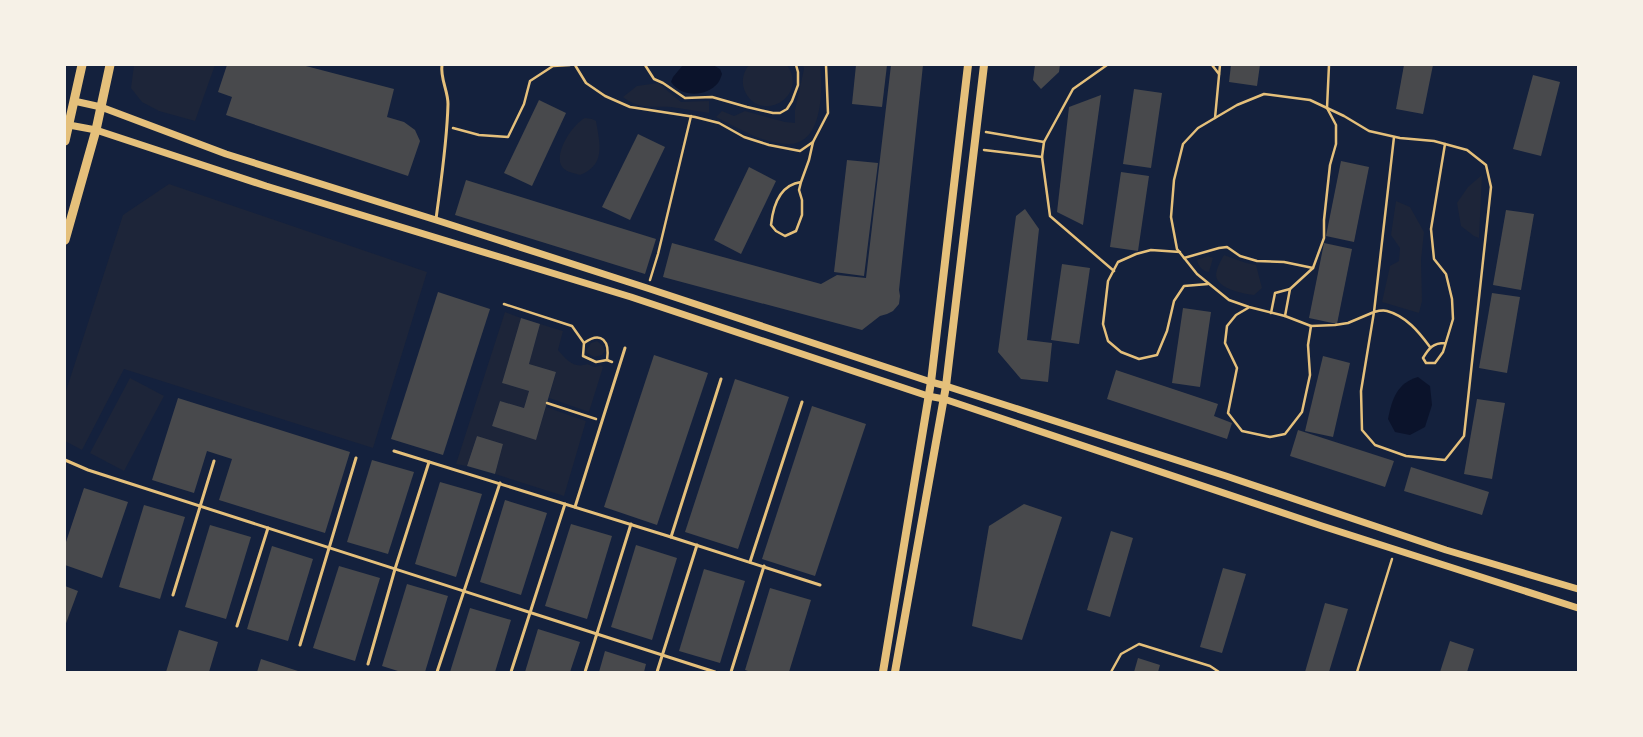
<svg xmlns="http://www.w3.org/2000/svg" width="1643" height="737" viewBox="0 0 1643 737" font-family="'DejaVu Sans',sans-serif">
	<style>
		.green { fill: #1d2539 }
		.water { fill: #0b132b }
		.building { fill: #48494c }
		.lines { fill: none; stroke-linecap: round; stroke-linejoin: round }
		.path { stroke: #e5c07b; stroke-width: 2.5 }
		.service { stroke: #e5c07b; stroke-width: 3 }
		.tertiary { stroke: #e5c07b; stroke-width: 7 }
		.secondary { stroke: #e5c07b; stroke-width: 8 }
		.primary { stroke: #e5c07b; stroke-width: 9 }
	</style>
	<rect width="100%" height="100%" fill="#14213d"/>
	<g class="green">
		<path d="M134 65H215L195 121 159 111 142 102 131 88Z"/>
		<path d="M749 65H787C810 98 757 125 744 89 741 80 744 71 749 65Z"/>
		<path d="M803 65H820C823 89 823 145 788 144 763 144 738 128 716 117L722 111 734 116 745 111 785 122 795 123V110L804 69Z"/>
		<path d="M658 83 681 102 709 101V113C697 111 684 109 671 107 653 106 639 110 623 97L637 86Z"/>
		<path d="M585 118 592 119 596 121C600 144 606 165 580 175 574 173 564 172 561 165 555 151 573 124 585 118Z"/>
		<path d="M1482 175 1479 238 1474 236 1461 226 1457 203 1468 187Z"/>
		<path d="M169 184 427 272 373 448 124 369 82 450 65 441V394L123 215Z"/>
		<path d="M1396 201 1410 207 1424 232 1421 260 1422 301 1419 313 1382 302 1390 266 1399 261 1400 248 1391 235Z"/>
		<path d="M1224 255 1246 263 1256 265 1262 288 1254 295C1244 294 1218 289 1216 276 1216 269 1221 260 1224 255Z"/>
		<path d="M1208 256 1213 258 1209 272C1203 272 1198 266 1197 260Z"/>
		<path d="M505 312 521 318 502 383 529 391 524 408 500 401 492 426 536 439 546 407 586 421 564 496 495 474 503 444 477 436 467 466 456 464Z"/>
		<path d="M540 324 563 331 558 350C566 360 575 369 587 364L595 367 601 365 603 367 589 412 549 398 556 372 529 364Z"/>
		<path d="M597 341 603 346 605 351 602 355 594 357 587 353 586 351 591 343Z"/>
		<path d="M130 378 164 396 124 471 90 453Z"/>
	</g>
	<g class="water">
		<path d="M683 65H713L720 69 722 74C721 77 720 80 718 83 706 97 682 98 671 82L673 77Z"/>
		<path d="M1418 377 1430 386 1432 405 1425 427 1410 435 1395 432 1388 419C1392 399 1397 383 1418 377Z"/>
	</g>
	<g class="building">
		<path d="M227 65H302L394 89 387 117 404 122 415 130 420 141 408 176 226 115 232 97 218 92Z"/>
		<path d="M856 65H887L882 107 852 104Z"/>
		<path d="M891 65H923L899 290 900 296 899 304 893 311 887 314 880 316 862 330 663 277 672 243 821 284 837 275 866 278Z"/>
		<path d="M1035 65H1060L1059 72 1041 89 1033 80Z"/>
		<path d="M1231 65H1260L1257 86 1229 82Z"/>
		<path d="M1404 65H1433L1423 114 1396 109Z"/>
		<path d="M1533 75 1560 82 1541 156 1513 149Z"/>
		<path d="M1134 89 1162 93 1151 168 1123 164Z"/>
		<path d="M1101 95 1083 225 1057 212 1069 107Z"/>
		<path d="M539 100 566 113 532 186 504 173Z"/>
		<path d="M638 134 665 147 630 220 602 207Z"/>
		<path d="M847 160 878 163 864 276 834 272Z"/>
		<path d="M1341 161 1369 167 1354 242 1326 236Z"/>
		<path d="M749 167 776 181 741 254 714 240Z"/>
		<path d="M1121 172 1149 176 1138 251 1110 247Z"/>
		<path d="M466 180 656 239 645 274 455 215Z"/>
		<path d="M1025 209 1039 229 1027 340 1052 343 1048 382 1021 379 998 352 1016 216Z"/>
		<path d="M1506 210 1534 214 1521 290 1493 285Z"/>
		<path d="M1324 243 1352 249 1337 324 1309 318Z"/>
		<path d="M1062 264 1090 268 1079 344 1051 340Z"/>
		<path d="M438 292 490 309 443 455 391 439Z"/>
		<path d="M1492 293 1520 297 1507 373 1479 368Z"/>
		<path d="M1183 308 1211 312 1200 387 1172 383Z"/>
		<path d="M521 318 540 324 529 364 556 372 536 440 492 426 500 401 524 408 529 391 502 383Z"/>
		<path d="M654 355 708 373 657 525 604 507Z"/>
		<path d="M1323 356 1350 363 1333 437 1305 431Z"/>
		<path d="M1116 370 1218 404 1214 416 1232 423 1227 439 1107 399Z"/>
		<path d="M735 379 789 397 738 549 685 532Z"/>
		<path d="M178 398 350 452 325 533 219 500 232 459 207 451 194 493 152 480Z"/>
		<path d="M1477 399 1505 403 1492 479 1464 474Z"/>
		<path d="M812 406 866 424 815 576 762 559Z"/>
		<path d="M1298 430 1394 461 1385 487 1290 456Z"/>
		<path d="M477 436 503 444 495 474 467 466Z"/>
		<path d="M372 460 414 472 388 554 347 542Z"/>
		<path d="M1411 467 1489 492 1482 515 1404 491Z"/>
		<path d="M440 482 482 494 456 577 415 564Z"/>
		<path d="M84 488 128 502 102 578 65 565V545Z"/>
		<path d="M505 500 547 513 521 595 480 582Z"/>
		<path d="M1024 504 1062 517 1022 640 972 626 989 526Z"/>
		<path d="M144 505 185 517 160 599 119 587Z"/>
		<path d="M571 524 612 536 587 619 545 606Z"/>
		<path d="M210 525 251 537 226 619 185 607Z"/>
		<path d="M1111 531 1133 538 1110 617 1087 610Z"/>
		<path d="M636 545 677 558 652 640 611 627Z"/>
		<path d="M272 546 313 559 288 641 247 629Z"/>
		<path d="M339 566 380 578 355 661 313 648Z"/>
		<path d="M1223 568 1246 574 1222 653 1200 647Z"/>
		<path d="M704 569 745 581 720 663 679 651Z"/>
		<path d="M407 584 448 596 425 672H401L382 666Z"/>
		<path d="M65 586 78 591 65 626Z"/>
		<path d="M770 588 811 600 789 672H751L745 670Z"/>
		<path d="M1325 603 1348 609 1329 672H1305Z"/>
		<path d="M470 608 511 620 495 672H450Z"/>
		<path d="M538 629 580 642 570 672H525Z"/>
		<path d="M179 630 218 642 209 672H166Z"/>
		<path d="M1450 641 1474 649 1467 672H1440Z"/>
		<path d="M605 651 646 664 644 672H599Z"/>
		<path d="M1138 658 1160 665 1158 672H1134Z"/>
		<path d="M261 659 301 672H257Z"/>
	</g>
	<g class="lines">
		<g class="path">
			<path d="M575 65 586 83 605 96 630 107 695 117 719 123 744 137 769 145 800 151 813 142 828 113 826 65"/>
			<path d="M645 65 654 79 663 83 685 98 712 97 747 107 773 113H780L787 109 792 101 798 85V72L796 65"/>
			<path d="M1212 65 1219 74"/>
			<path d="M1215 118 1220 65"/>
			<path d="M453 128 479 135 508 137 524 104 530 81 553 66 570 65"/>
			<path d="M986 132 1044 142 1073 89 1107 65"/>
			<path d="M1394 137 1374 312 1348 323 1335 325 1311 326 1285 316 1249 307 1229 300 1197 274 1177 249 1171 217 1174 180 1183 144 1198 128 1237 105 1264 94 1310 100 1344 116 1369 131 1400 138 1434 141 1467 150 1486 165 1491 187 1464 436 1445 460 1406 456 1375 445 1362 430 1361 391 1374 312C1378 311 1383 310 1387 311 1406 316 1419 332 1430 347"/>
			<path d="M984 150 1042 157 1050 216 1114 271"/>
			<path d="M1042 157 1044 142"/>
			<path d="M801 182C779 185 773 206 771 225L776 231 785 236 796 231 802 215V200L799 190 801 182 809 160 813 142"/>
			<path d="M1180 252 1151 250 1136 254 1118 262 1108 281 1103 324 1108 341 1121 352 1139 359 1157 355 1167 331 1174 301 1184 286 1208 284"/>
			<path d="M1184 258 1219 248 1227 247 1240 256 1257 261 1284 262 1313 268"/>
			<path d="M650 280 658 254 691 116"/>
			<path d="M504 304 572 326 584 343 583 356 596 362 607 360 612 362"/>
			<path d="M1248 308 1236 315 1227 326 1225 343 1237 368 1228 413 1242 431 1270 437 1285 434 1302 412 1310 375 1308 345 1311 326"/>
			<path d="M1271 313 1275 293 1290 289"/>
			<path d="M1285 316 1290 289 1313 268 1324 238V220L1330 165 1336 144V125L1327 108 1329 65"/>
			<path d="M584 343C602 330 610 342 607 360"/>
			<path d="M1445 343C1433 343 1429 348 1423 358L1426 363H1435L1443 352 1453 319 1452 299 1446 274 1434 259 1431 229 1445 144"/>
			<path d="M547 403 596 419"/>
			<path d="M1111 672 1121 654 1139 644 1210 666 1219 672"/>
			<path d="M1357 672 1392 559"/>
		</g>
		<g class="service">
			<path d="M436 219C441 181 447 143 448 104 448 91 440 78 442 65"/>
			<path d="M721 379 671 537 820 585"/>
			<path d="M394 451 671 537"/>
			<path d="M65 460 88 470 715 672"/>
			<path d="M575 507 625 348"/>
			<path d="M750 562 802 402"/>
			<path d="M173 595 214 461"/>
			<path d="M237 626 268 528"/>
			<path d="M300 645 356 458"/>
			<path d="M368 664 395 569 429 462"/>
			<path d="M437 672 500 483"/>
			<path d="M511 672 565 504"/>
			<path d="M585 672 631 524"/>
			<path d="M657 672 697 545"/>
			<path d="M731 672 764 566"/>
		</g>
		<g class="tertiary">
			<path d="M74 101 101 107 226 154 436 220 647 288 931 382 946 386 1226 476 1446 550 1578 589"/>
			<path d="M69 125 96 130 266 186 631 297 928 396 944 399 1322 526 1578 608"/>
		</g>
		<g class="secondary">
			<path d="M883 672 931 382 968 65"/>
			<path d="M895 672 946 386 984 65"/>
		</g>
		<g class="primary">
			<path d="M65 141 82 65"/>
			<path d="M65 240 96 130 110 65"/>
		</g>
	</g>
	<rect width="1643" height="737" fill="none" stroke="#f6f1e7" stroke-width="132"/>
</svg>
